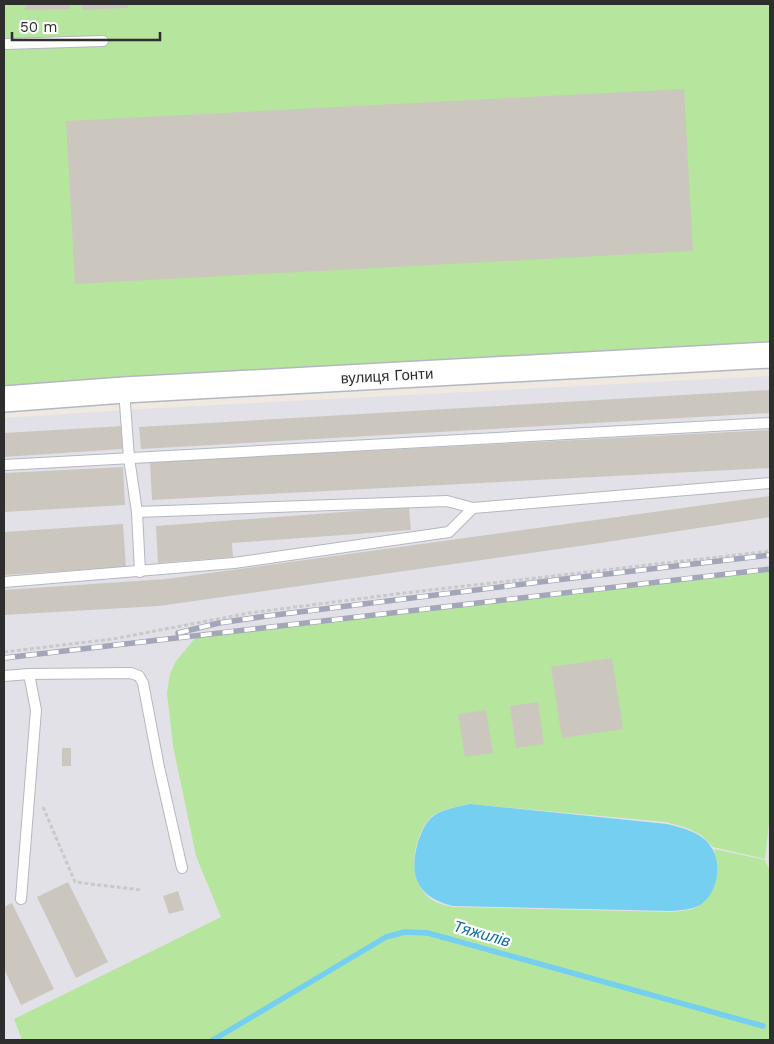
<svg xmlns="http://www.w3.org/2000/svg" width="774" height="1044" viewBox="0 0 774 1044" font-family="'Work Sans',sans-serif">
	<style>
		.industrial { fill: #e3e1e8 }
		.green { fill: #b6e59e }
		.water { fill: #75cff0 }
		.lines { fill: none; stroke-linecap: round; stroke-linejoin: round }
		.stream { stroke: #75cff0; stroke-width: 5.5 }
		.building { fill: #cbc7bf }
		.service-casing { stroke: #b4b7c1; stroke-width: 12 }
		.tertiary-casing { stroke: #b4b7c1; stroke-width: 28 }
		.path { stroke: #c9c9c9; stroke-width: 3; stroke-dasharray: 4 2.5; stroke-linecap: butt }
		.service { stroke: #fff; stroke-width: 10 }
		.tertiary { stroke: #fff; stroke-width: 25 }
		.rail-casing { stroke: #a3a6b8; stroke-width: 5.5 }
		.rail { stroke: #fff; stroke-width: 4; stroke-dasharray: 11; stroke-linecap: butt }
		.labels { text-anchor: middle; stroke-width: 4.5; stroke-linejoin: round; paint-order: stroke }
		.street-label { font-size: 15px; fill: #2e2e2e; stroke: #fff }
		.water-label { font-size: 16px; font-style: italic; fill: #0d6fa3; stroke: #fff }
	</style>
	<rect width="100%" height="100%" fill="#efe9e1"/>
	<path class="industrial" d="M770 376V1040H4V418L141 409Z"/>
	<g class="green">
		<path d="M4 4H770V355L4 399Z"/>
		<path d="M770 569V813L765 859 713 847 701 835 687 828 666 822 469 804C456 807 439 809 429 819 422 827 419 837 416 847 411 868 416 894 438 903 443 905 448 906 453 907L671 912C678 911 688 911 695 908 719 896 719 871 714 849L765 860 770 872V1040H22L14 1019 221 917 196 856 173 746 167 693 170 674 176 661 197 636Z"/>
	</g>
	<path class="water" d="M470 804 667 824C682 828 702 832 711 847 722 862 718 890 704 902 695 910 682 910 670 911L453 906C418 897 408 877 418 842 421 834 424 825 430 819 440 809 457 807 470 804Z"/>
	<g class="lines">
		<path class="stream" d="M213 1040 386 937 405 932 428 933 763 1026"/>
	</g>
	<g class="building">
		<path d="M25 4H70V9L25 10Z"/>
		<path d="M82 4H128V8L82 10Z"/>
		<path d="M684 89 693 251 75 284 66 121Z"/>
		<path d="M770 390V413L141 449 139 427Z"/>
		<path d="M123 426 122 449 4 457V433Z"/>
		<path d="M770 430V468L152 500 150 462Z"/>
		<path d="M123 467 125 505 4 512V473Z"/>
		<path d="M770 496V517L587 545 159 606 4 615V590L166 579Z"/>
		<path d="M409 507 411 530 232 543 233 557 158 563 156 526Z"/>
		<path d="M123 524 126 567 4 575V532Z"/>
		<path d="M612 658 623 729 562 738 551 667Z"/>
		<path d="M538 702 544 744 516 748 510 706Z"/>
		<path d="M486 710 493 753 465 757 458 714Z"/>
		<rect x="62" y="748" width="9" height="18"/>
		<path d="M68 882 108 962 76 978 37 897Z"/>
		<path d="M178 891 184 910 169 914 163 896Z"/>
		<path d="M12 903 54 989 21 1005 4 969V907Z"/>
	</g>
	<g class="lines">
		<g class="service-casing">
			<g id="service">
				<path d="M4 44 103 41"/>
				<path d="M124 390 129 458 137 512 140 572"/>
				<path d="M4 465 770 423"/>
				<path d="M137 512 447 501 473 508 770 483"/>
				<path d="M4 582 234 563 449 532 473 508"/>
				<path d="M29 674 131 673 139 676 143 683 159 767 182 868"/>
				<path d="M4 676 29 674 36 710 21 899"/>
			</g>
		</g>
		<g class="tertiary-casing">
			<path id="tertiary" d="M4 399 124 390 770 355"/>
		</g>
		<g class="path">
			<path d="M4 652 113 639 249 613 396 594 770 551"/>
			<path d="M43 807 75 882 141 890"/>
		</g>
		<use href="#service" class="service"/>
		<use href="#tertiary" class="tertiary"/>
		<g class="rail-casing">
			<g id="rail">
				<path d="M178 633 219 623 267 616 556 580 770 555"/>
				<path d="M4 658 770 569"/>
			</g>
		</g>
		<use href="#rail" class="rail"/>
	</g>
	<g class="labels">
		<g class="street-label">
			<text transform="translate(387 376) rotate(-3)" y="5">вулиця Гонти</text>
		</g>
		<g class="water-label">
			<text transform="translate(482 933) rotate(16)" y="6">Тяжилів</text>
		</g>
	</g>
	<rect width="774" height="1044" fill="none" stroke="#2e2e2e" stroke-width="10"/>
	<path d="M12 32v8h148v-8" fill="none" stroke="#2e2e2e" stroke-width="2.5"/>
	<text x="20" y="32" font-size="15" fill="#2e2e2e" stroke="#ffffff" stroke-width="4" paint-order="stroke">50 m</text>
</svg>
